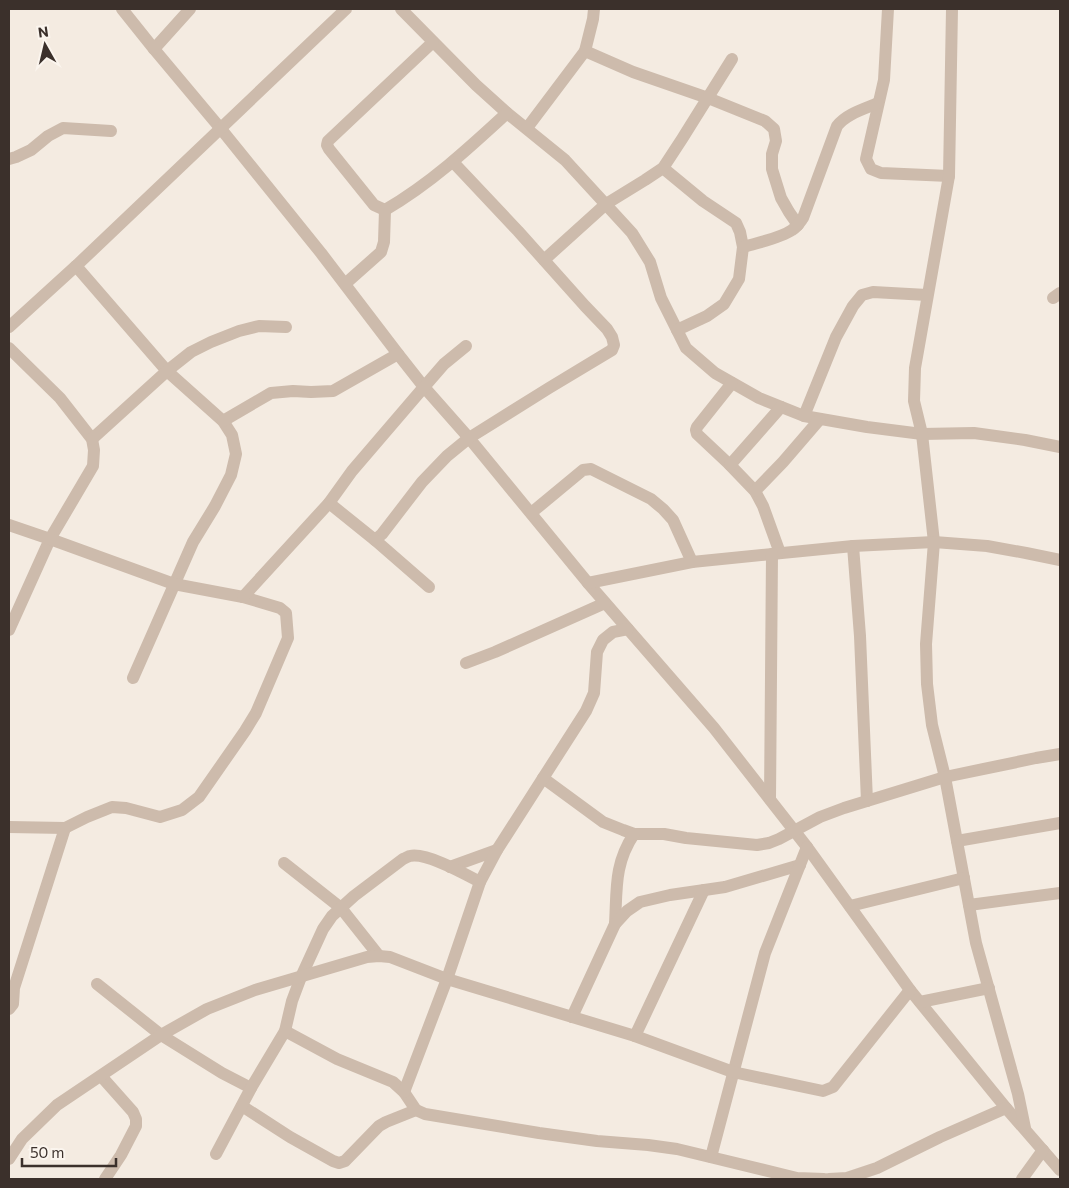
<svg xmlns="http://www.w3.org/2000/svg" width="1069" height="1188" viewBox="0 0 1069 1188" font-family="Commissioner,sans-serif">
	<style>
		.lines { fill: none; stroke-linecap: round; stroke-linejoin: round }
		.minor { stroke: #cdbbac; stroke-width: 12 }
	</style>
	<rect width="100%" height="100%" fill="#f4ebe1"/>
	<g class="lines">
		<g class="minor">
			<path d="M122 9 154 49 221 129 321 253 398 354 424 387 469 438 588 583 714 728 807 847 910 990 1006 1108 1060 1170"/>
			<path d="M401 9 476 85 507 113 565 160 632 233 650 262 661 298 686 348 715 373 759 398 804 416 867 427 922 434 974 433 1025 440 1060 447"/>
			<path d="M888 9 884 80 866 159 871 169 881 173 949 176"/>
			<path d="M952 9 949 176 915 368 914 401 922 434 934 542 926 644 927 684 932 725 945 777 976 943 1018 1094 1025 1128"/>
			<path d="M154 49 190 9"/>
			<path d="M585 51 633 72 708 98 765 121 774 129 776 141 772 154V169L781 198 789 212 798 225"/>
			<path d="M527 128 585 51 593 19 594 9"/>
			<path d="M9 159 16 157 31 150 48 136 63 128 111 131"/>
			<path d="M663 168 703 201 736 223 740 232 743 247 739 279 724 304 707 316 677 330"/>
			<path d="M385 210 374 205 329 149 327 145 328 141 433 42"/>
			<path d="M385 210C430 184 469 148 507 113"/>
			<path d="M743 247C757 243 781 238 792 230 797 227 800 222 803 218L837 126C846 114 864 109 878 103"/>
			<path d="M544 260 606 204 645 180 663 168 682 139 732 59"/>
			<path d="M76 266 167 371 223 421 232 435 236 454 231 475 215 506 193 542 133 678"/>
			<path d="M345 284 381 252 384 242 385 210"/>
			<path d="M1053 298 1060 293"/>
			<path d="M9 327 76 266 346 9"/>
			<path d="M9 348 60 398 92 439 94 450 93 466 50 539 9 630"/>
			<path d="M732 383 697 427 696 430 697 434 730 465 755 491 763 506 780 553"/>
			<path d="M804 416 836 337 853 306 862 295 873 292 927 295"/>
			<path d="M223 421 271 393 293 391 311 392 333 391 398 354"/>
			<path d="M92 439 167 371 191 352 211 342 239 331 259 326 286 327"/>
			<path d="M730 465 781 407"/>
			<path d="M755 491 783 462 820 419"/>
			<path d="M329 503 375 540 382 534 422 482 447 456 469 438 549 388 612 350 614 345 612 337 607 329 585 306 518 231 453 162"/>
			<path d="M531 513 583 470 591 469 651 499 663 509 673 520 692 562"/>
			<path d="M9 525 50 539 174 584 243 597 280 608 286 613 288 638 256 713 245 731 199 797 182 810 160 817 126 808 112 807 87 817 65 828 9 827"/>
			<path d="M375 540 429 587"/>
			<path d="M853 546 860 636 867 801"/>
			<path d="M588 583 692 562 853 546 934 542 987 546 1026 553 1060 560"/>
			<path d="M243 597 329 503 352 471 424 387 444 364 466 346"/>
			<path d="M466 663 495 652 605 603"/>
			<path d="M543 778 603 822 623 830 634 834H664L686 838 757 845 769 843 779 839 820 817 844 808 945 777 1036 758 1060 754"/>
			<path d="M770 799 772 554"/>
			<path d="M957 841 1060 823"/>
			<path d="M284 863 341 908 379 956"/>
			<path d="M450 867 497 850"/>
			<path d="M969 905 1060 893"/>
			<path d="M850 906 964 878"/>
			<path d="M615 924C617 889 614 864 634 834"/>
			<path d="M97 984 161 1035 222 1073 251 1088"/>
			<path d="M920 1002 989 988"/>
			<path d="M9 1009 13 1004 14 988 65 828"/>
			<path d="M572 1017 615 924 627 911 640 902 670 895 725 887 800 865"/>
			<path d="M285 1031 337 1059 393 1082 404 1092 416 1110 425 1114 539 1133 597 1141 648 1145 677 1149 797 1178 824 1179"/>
			<path d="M635 1036 704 890"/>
			<path d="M101 1076 133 1112 136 1119V1126L121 1155 105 1179"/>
			<path d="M404 1092 447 979 480 882 497 850 586 711 594 693 597 652 603 640 613 632 628 629"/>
			<path d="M242 1106 290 1137 333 1161 339 1163 345 1161 379 1126 386 1122 416 1110"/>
			<path d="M216 1154 251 1088 285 1031 292 1001 301 977 323 929 332 916 354 896 403 859C406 858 408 856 410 856 426 852 465 874 480 882"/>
			<path d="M711 1157 765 953 807 847"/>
			<path d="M9 1159 22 1139 57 1105 161 1035 207 1009 255 990 367 957 379 956 390 957 447 979 635 1036 733 1072 823 1091 833 1087 910 990"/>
			<path d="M829 1179 847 1178 877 1168 940 1137 1006 1108"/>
			<path d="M1022 1179 1043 1150"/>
		</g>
	</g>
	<rect width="1069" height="1188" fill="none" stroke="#3b302b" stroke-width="20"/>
	<g transform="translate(45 45) rotate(352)" stroke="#fbf5ee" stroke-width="4" paint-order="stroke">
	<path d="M0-4L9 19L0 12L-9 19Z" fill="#3b302b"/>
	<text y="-8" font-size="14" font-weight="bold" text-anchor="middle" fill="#3b302b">N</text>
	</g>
	<path d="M22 1158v8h94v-8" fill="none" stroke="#3b302b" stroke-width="2.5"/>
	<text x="30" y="1158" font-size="15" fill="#3b302b" stroke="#fbf5ee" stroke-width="4" paint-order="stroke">50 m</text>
</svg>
